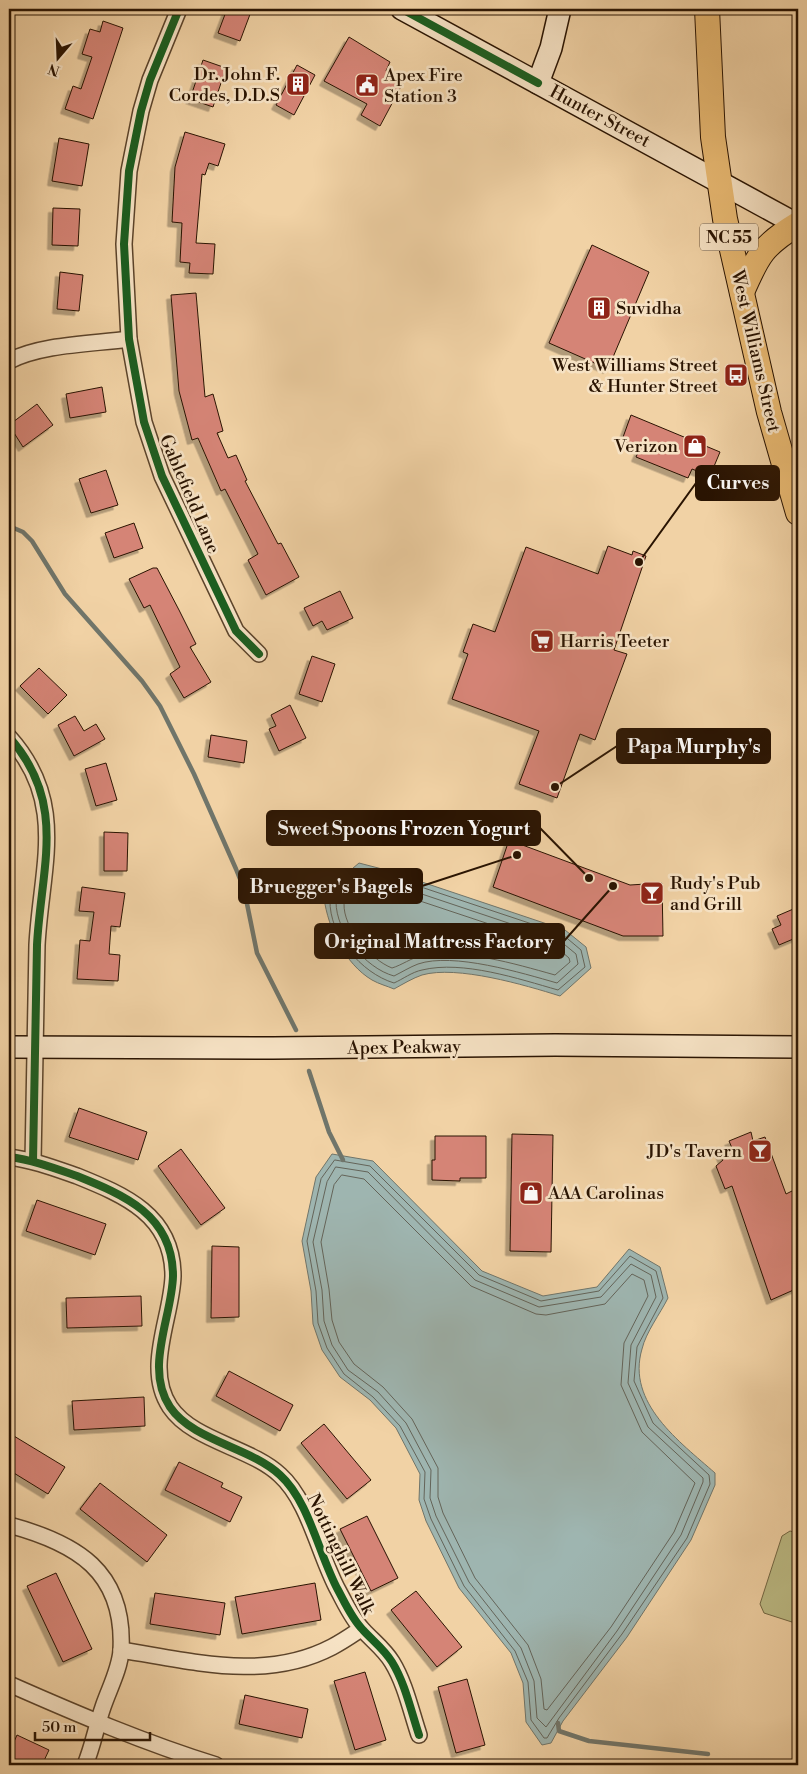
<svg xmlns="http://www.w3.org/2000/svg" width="807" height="1774" viewBox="0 0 807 1774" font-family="'Libre Bodoni',serif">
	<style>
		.green { fill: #bcbb85; stroke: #736844 }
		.water { fill: #9eb5b0; stroke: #70756a }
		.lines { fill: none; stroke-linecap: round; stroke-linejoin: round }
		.shore { stroke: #646459; stroke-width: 1 }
		.stream { stroke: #70756a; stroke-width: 4.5 }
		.building { fill: #d58476; stroke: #2a1402; filter: url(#shadow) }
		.street-casing { stroke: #5c442b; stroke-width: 18 }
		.secondary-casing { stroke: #2a1402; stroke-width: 24 }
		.primary-casing { stroke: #2a1402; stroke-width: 26 }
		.street { stroke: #f6e2c4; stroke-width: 15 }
		.secondary { stroke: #f6e2c4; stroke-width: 21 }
		.primary { stroke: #e8b972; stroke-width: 24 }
		.cycleway-casing { stroke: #f6e2c4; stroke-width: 11 }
		.cycleway { stroke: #1b5e20; stroke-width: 8 }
		.labels { text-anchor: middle; stroke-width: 5; stroke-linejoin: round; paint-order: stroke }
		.shield { fill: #f6e2c4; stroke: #67523c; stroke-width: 1 }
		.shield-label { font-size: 16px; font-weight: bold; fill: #2a1402 }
		.poi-label { font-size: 18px; fill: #2a1402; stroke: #f6e2c4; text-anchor: start }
		.street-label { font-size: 18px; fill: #2a1402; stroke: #f6e2c4 }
		.leader { fill: none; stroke: #2a1402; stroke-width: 2 }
		.callout-dot { fill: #2a1402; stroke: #f6e2c4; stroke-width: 2 }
		.callout { fill: #2a1402; stroke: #2a1402; stroke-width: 2 }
		.callout-label { font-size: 19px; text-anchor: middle; font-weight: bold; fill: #fff }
	</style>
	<defs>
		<filter id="shadow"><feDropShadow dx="-4.5" dy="4.5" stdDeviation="0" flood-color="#0004"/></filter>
	</defs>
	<rect width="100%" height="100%" fill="#f1d2a5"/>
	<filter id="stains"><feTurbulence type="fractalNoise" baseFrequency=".004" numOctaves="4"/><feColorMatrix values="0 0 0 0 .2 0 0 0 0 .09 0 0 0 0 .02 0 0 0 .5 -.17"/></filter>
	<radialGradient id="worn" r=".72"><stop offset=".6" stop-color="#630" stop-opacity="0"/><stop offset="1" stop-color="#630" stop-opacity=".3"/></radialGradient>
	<path class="green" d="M790 1531 798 1533V1624L764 1613 760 1604 782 1536Z"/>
	<g class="water">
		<path d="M359 863 386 870 565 930 586 947 591 968 560 996C525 985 457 965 422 975 413 978 403 984 394 989 387 986 379 984 372 980 345 964 328 928 324 898L346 874Z"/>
		<path d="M332 1154 373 1161 482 1271 543 1296 597 1287 629 1249 660 1267 668 1298C660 1314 646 1332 642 1349 626 1403 680 1442 715 1473V1485L691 1540 627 1637 563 1721 551 1743 542 1745 526 1722 523 1683 511 1653 459 1588 426 1521 419 1500 420 1474 396 1428 370 1400 340 1377 322 1350 313 1324 311 1291 302 1241 316 1177Z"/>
	</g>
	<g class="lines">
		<g class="shore">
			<path d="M360 869 385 875 562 934 581 950 585 967 558 990C519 979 463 960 422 970 412 972 403 979 394 983 361 973 329 935 330 900L349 878Z"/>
			<path d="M361 876 383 881 559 940 576 954 578 964 557 983C522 973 453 952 418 964 410 967 402 972 394 976 365 968 336 932 336 902Z"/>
			<path d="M363 884 381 888 555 946 569 958 570 962 555 975C512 963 466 949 421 956 411 958 402 965 392 968 371 960 343 928 344 904Z"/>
			<path d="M335 1160 370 1166 479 1275 541 1301 599 1291 630 1256 656 1271 663 1298 637 1347 634 1381 653 1423 709 1475 710 1484 687 1538 622 1634 559 1718 547 1738H544L531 1720 528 1682 515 1651 464 1586 431 1519 424 1499 425 1472 400 1426 373 1397 344 1374 327 1348 318 1323 316 1291 307 1241 321 1179Z"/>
			<path d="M336 1167 368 1172 475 1280 539 1307 601 1297 631 1264 651 1275 656 1297 631 1345 628 1383 648 1427 703 1478V1482L681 1535 617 1631 546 1727 537 1718 534 1681 521 1648 469 1582 436 1516 430 1498 431 1470 406 1423 378 1392 348 1370 332 1345 324 1321 322 1290 313 1242 327 1182Z"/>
			<path d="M342 1175 364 1179 471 1286 536 1314 546 1315 605 1304 632 1274 644 1280 648 1296 624 1343 621 1385 642 1432 695 1483 674 1532 611 1627 547 1710 544 1709 541 1679 528 1645 475 1578 443 1513 438 1497V1468L412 1419 383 1387 354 1364 339 1342 332 1320 329 1289 321 1242 334 1185Z"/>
		</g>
		<g class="stream">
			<path d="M9 526 23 532 32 541 65 594 142 681 160 706 194 774 236 869 244 889 257 953 296 1030"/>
			<path d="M309 1071 329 1132 343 1160"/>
			<path d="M558 1723 559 1731 589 1741 708 1754"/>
		</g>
	</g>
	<g class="building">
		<path d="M227 9H252L240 41 218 33Z"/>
		<path d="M103 21 123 28 93 119 65 109 73 86 81 89 92 57 82 54 90 29 100 32Z"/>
		<path d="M349 37 390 62 386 71 404 81 380 126 361 115 367 104 324 81Z"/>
		<path d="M203 60 226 68 213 107 190 99Z"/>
		<path d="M297 65 315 75 294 115 276 105Z"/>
		<path d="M185 132 225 144 218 166 209 163 205 175 202 174 196 243 215 244 213 274 189 273 190 263 180 262 182 223 172 222 175 167Z"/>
		<path d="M59 138 89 144 82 186 52 181Z"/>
		<path d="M53 208 80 209 78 246 52 245Z"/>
		<path d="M592 245 649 272 608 369 549 343Z"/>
		<path d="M60 272 83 275 79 311 57 309Z"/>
		<path d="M196 293 205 397 213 394 223 431 217 433 228 458 236 455 247 480 245 481 278 544 281 543 299 577 266 595 248 560 258 554 225 489 221 491 198 438 192 440 179 391 171 295Z"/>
		<path d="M102 387 106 412 70 418 66 394Z"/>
		<path d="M37 404 53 425 23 447 9 425Z"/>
		<path d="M631 415 720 452 710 476 692 469 688 478 636 457 640 448 622 440Z"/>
		<path d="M106 470 118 505 91 513 79 479Z"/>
		<path d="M134 523 143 548 114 558 105 533Z"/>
		<path d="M608 546 632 555 633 551 646 556 614 650 627 654 595 740 580 734 557 798 519 784 539 731 452 699 468 654 463 652 473 624 495 632 526 547 598 574Z"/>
		<path d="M153 568H157L179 610 196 644 190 647 211 682 184 698 170 674 180 667 150 605 144 608 129 579Z"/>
		<path d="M340 591 353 618 327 630 322 621 313 626 304 608Z"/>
		<path d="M312 656 335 664 322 702 299 694Z"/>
		<path d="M39 668 67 695 48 714 20 686Z"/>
		<path d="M290 705 306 738 279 751 269 729 276 726 271 715Z"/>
		<path d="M75 716 84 731 96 724 105 739 74 756 58 725Z"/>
		<path d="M211 735 247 741 244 763 208 757Z"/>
		<path d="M106 763 117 800 96 806 85 769Z"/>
		<path d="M104 832 128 833 127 871H104Z"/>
		<path d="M509 840 630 885 662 883 663 936H623L493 887Z"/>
		<path d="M82 887 125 893 120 927 111 926 109 954 120 955 118 981 77 979 80 940 90 941 94 912 79 911Z"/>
		<path d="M798 907V937L779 945 772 929 781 925 777 916Z"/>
		<path d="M79 1108 147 1132 138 1160 69 1137Z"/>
		<path d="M751 1132 753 1141 765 1137 786 1194 792 1191 798 1207V1288L771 1300 732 1186 725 1189 716 1166 723 1160 720 1152 732 1148 729 1141Z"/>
		<path d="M512 1134 553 1135 551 1252 510 1251Z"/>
		<path d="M435 1136H486V1178H460V1181L432 1180V1160H435Z"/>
		<path d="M181 1149 225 1208 201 1225 158 1166Z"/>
		<path d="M37 1200 106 1224 95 1255 26 1231Z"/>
		<path d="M212 1246 239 1247V1317L211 1318Z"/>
		<path d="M141 1296 142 1326 67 1328 66 1298Z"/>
		<path d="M229 1371 293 1405 280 1431 216 1396Z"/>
		<path d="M144 1397 145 1426 74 1430 72 1401Z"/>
		<path d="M324 1424 371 1480 347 1499 301 1443Z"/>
		<path d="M9 1433 65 1467 48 1494 9 1470Z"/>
		<path d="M179 1462 223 1483 221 1487 242 1497 230 1522 165 1490Z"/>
		<path d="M100 1483 167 1535 147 1562 80 1509Z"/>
		<path d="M367 1516 398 1578 371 1591 340 1529Z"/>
		<path d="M56 1573 92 1649 63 1662 27 1586Z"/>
		<path d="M315 1583 321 1620 242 1634 235 1597Z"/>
		<path d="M416 1591 462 1647 437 1667 391 1610Z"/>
		<path d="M155 1593 225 1603 220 1635 150 1624Z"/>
		<path d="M365 1672 386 1740 355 1750 334 1681Z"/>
		<path d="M467 1679 485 1745 456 1753 438 1687Z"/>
		<path d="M245 1695 308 1709 302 1738 239 1724Z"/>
		<path d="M17 1735 49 1750 42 1765H9V1753Z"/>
	</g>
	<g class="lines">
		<g class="street-casing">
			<g id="street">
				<path d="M179 9 150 80 141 111 129 171 124 244 129 339 144 422 162 476 236 631 259 654"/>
				<path d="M9 361C42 344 92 344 129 339"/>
				<path d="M9 737C68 803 41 867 37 945L33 1161"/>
				<path d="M9 1157C33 1160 54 1168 77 1176 124 1195 173 1215 173 1276 172 1317 144 1368 170 1407 193 1441 250 1447 280 1475 309 1501 319 1555 338 1590 345 1603 352 1619 363 1630 373 1641 384 1649 392 1662 405 1683 411 1711 419 1735"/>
				<path d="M9 1525C76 1543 125 1571 121 1650 120 1669 109 1689 103 1707 96 1727 93 1746 85 1765"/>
				<path d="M121 1650C192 1661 265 1682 332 1647 342 1642 352 1635 361 1629"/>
				<path d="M9 1684C77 1714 145 1743 216 1765"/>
			</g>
		</g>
		<g class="secondary-casing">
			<g id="secondary">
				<path d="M402 9 798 225"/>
				<path d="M538 83 551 48 560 9"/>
				<path d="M9 1047 273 1048 555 1045 798 1047"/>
			</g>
		</g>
		<g class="primary-casing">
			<g id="primary">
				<path d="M707 9 713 137 725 219 769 412 798 513"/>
				<path d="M742 292C758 255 763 245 798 224"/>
			</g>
		</g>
		<use href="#street" class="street"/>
		<use href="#secondary" class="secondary"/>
		<use href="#primary" class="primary"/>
		<g class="cycleway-casing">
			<g id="cycleway">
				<path d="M179 9 150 80 141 111 129 171 124 244 129 339 144 422 162 476 236 631 259 654"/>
				<path d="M402 9 538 83"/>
				<path d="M9 737C68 803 41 867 37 945L33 1161"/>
				<path d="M9 1157C33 1160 54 1168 77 1176 124 1195 173 1215 173 1276 172 1317 144 1368 170 1407 193 1441 250 1447 280 1475 309 1501 319 1555 338 1590 345 1603 352 1619 363 1630 373 1641 384 1649 392 1662 405 1683 411 1711 419 1735"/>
			</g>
		</g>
		<use href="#cycleway" class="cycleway"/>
	</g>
	<defs>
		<g id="building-square" transform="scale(1.25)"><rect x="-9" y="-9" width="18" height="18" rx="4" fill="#8f2418" stroke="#f6e2c4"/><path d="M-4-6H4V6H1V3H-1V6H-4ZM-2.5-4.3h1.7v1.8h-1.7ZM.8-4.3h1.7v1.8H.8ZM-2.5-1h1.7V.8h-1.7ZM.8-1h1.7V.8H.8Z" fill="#fff"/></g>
		<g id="civic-square" transform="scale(1.25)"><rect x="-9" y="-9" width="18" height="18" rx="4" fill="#8f2418" stroke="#f6e2c4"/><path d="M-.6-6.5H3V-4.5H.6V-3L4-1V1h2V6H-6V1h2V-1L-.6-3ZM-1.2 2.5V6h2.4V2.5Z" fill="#fff"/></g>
		<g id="bus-square" transform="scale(1.25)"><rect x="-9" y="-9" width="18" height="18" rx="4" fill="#8f2418" stroke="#f6e2c4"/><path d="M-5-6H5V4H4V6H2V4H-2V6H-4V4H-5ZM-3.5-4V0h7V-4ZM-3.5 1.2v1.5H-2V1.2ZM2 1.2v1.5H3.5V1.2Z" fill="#fff"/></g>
		<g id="shop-square" transform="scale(1.25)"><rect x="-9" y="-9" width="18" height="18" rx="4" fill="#8f2418" stroke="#f6e2c4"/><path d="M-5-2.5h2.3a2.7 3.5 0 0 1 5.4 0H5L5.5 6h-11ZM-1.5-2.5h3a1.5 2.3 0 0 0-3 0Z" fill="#fff"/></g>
		<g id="supermarket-square" transform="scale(1.25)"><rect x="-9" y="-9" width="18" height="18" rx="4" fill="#8f2418" stroke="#f6e2c4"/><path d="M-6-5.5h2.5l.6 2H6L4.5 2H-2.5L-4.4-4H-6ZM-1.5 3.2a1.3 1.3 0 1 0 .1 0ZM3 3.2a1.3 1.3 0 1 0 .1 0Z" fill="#fff"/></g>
		<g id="bar-square" transform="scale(1.25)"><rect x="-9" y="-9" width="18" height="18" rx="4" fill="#8f2418" stroke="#f6e2c4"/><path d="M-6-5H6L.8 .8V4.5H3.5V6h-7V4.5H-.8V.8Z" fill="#fff"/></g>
	</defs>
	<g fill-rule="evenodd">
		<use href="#building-square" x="298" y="84"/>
		<use href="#civic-square" x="367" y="85"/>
		<use href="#building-square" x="599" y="308"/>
		<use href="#bus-square" x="736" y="375"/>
		<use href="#shop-square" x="695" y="446"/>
		<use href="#supermarket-square" x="542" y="641"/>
		<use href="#bar-square" x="652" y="893"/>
		<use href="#bar-square" x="760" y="1151"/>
		<use href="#shop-square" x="531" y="1193"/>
	</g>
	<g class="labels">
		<rect class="shield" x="700" y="223.5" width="58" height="27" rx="4"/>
		<g class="shield-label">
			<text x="729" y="243">NC 55</text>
		</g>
		<g class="poi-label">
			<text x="280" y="80" text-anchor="end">Dr. John F.<tspan x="280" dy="21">Cordes, D.D.S</tspan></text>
			<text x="384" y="81">Apex Fire<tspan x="384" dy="21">Station 3</tspan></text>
			<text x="616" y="314">Suvidha</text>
			<text x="718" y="371" text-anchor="end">West Williams Street<tspan x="718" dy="21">&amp; Hunter Street</tspan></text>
			<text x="678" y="452" text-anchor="end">Verizon</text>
			<text x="560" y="647">Harris Teeter</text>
			<text x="670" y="889">Rudy's Pub<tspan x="670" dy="21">and Grill</tspan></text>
			<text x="742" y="1157" text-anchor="end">JD's Tavern</text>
			<text x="548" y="1199">AAA Carolinas</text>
		</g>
		<g class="street-label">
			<text transform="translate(600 116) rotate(28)" y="6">Hunter Street</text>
			<text transform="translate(756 351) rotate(77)" y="6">West Williams Street</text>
			<text transform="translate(190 494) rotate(67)" y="6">Gablefield Lane</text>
			<text transform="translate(404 1047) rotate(-1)" y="6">Apex Peakway</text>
			<text transform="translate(341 1554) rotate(64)" y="6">Nottinghill Walk</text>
		</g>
	</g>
	<path class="leader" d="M639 562L696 483M555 787L617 746M589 878L540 828M517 855L422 886M613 886L564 941"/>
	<g class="callout-dot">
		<circle cx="639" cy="562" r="5"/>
		<circle cx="555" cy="787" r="5"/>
		<circle cx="589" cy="878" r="5"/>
		<circle cx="517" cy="855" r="5"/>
		<circle cx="613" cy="886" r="5"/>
	</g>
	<g class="callout">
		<rect x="696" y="466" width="83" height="34" rx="5"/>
		<rect x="617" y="729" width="153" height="34" rx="5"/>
		<rect x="267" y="811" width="273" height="34" rx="5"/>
		<rect x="239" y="869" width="183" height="34" rx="5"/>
		<rect x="315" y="924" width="249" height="34" rx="5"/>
	</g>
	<g class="callout-label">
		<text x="738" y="489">Curves</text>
		<text x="694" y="753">Papa Murphy's</text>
		<text x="404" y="835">Sweet Spoons Frozen Yogurt</text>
		<text x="331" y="893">Bruegger's Bagels</text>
		<text x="439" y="948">Original Mattress Factory</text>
	</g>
	<rect width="807" height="1774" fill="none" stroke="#f1d2a5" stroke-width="30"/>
	<rect x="10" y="10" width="787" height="1754" fill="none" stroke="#2a1402" stroke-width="2.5"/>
	<rect x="15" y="15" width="777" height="1744" fill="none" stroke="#2a1402"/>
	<g transform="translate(58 58) rotate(199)" stroke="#f6e2c4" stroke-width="4" paint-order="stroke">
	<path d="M0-4L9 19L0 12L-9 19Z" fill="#2a1402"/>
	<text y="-8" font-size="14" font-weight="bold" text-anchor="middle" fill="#2a1402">N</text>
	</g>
	<path d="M35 1732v8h115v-8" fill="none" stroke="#2a1402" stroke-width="2.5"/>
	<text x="42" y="1732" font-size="15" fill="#2a1402" stroke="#f6e2c4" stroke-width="4" paint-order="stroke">50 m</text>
	<rect width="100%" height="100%" filter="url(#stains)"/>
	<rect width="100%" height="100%" fill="url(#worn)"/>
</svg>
